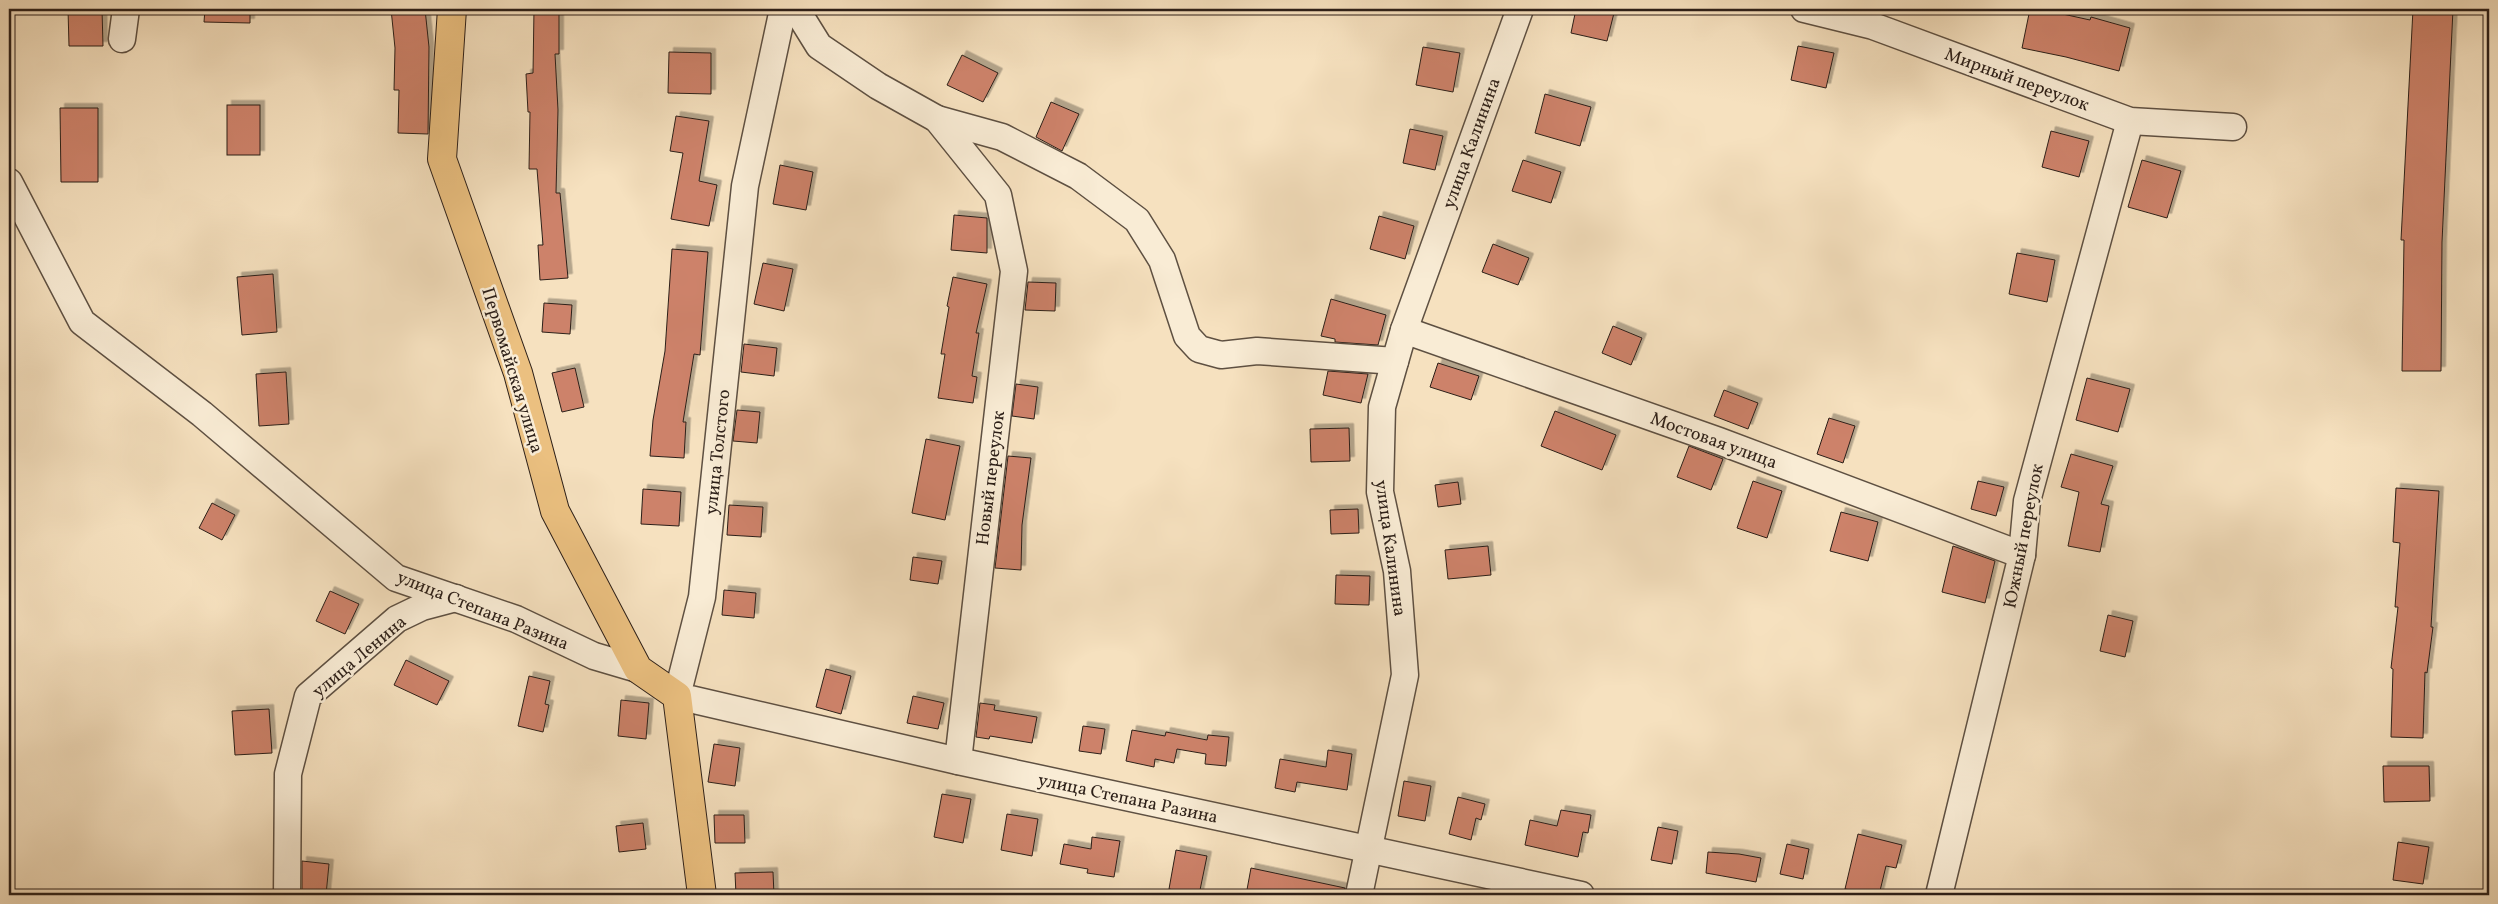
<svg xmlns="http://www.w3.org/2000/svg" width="2498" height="904" viewBox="0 0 2498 904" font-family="Vollkorn,serif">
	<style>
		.building { fill: #cd826a; stroke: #2c1f18; filter: url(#shadow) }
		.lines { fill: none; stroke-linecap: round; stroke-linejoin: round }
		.minor-casing { stroke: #5e5042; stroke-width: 29 }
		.major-casing { stroke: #2c1f18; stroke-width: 30 }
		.minor { stroke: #f9ecd5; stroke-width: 26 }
		.major { stroke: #ebc080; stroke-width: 28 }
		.labels { text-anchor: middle; stroke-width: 5; stroke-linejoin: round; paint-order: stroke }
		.street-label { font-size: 18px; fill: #2c1f18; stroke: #f9ecd5 }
	</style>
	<defs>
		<filter id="shadow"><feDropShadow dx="4.5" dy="-4.5" stdDeviation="0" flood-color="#0004"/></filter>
	</defs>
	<rect width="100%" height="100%" fill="#f6e1bf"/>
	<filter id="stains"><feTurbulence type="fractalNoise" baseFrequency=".004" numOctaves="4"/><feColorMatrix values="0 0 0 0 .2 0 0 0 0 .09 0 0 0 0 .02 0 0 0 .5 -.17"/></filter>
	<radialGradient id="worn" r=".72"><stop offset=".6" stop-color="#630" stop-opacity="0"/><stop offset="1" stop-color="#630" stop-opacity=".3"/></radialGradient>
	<g class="building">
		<path d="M68 9H102L103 46H69Z"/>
		<path d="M205 9H250V23L204 22Z"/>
		<path d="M391 9H425L429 47 428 134 398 133 399 90H394L395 48Z"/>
		<path d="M534 9H559V54H555L558 110 556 193H560L568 278 540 280 538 245H543L537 169H529L530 112H528L526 74 533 73Z"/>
		<path d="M1576 9H1615L1607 41 1571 33Z"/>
		<path d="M2030 9H2040L2090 20 2091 17 2130 28 2119 71 2066 57 2022 48Z"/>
		<path d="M2413 9H2453L2442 242 2441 371H2402L2404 240H2401Z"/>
		<path d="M1798 46 1834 53 1826 88 1791 80Z"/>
		<path d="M1423 47 1460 53 1453 92 1416 85Z"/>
		<path d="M669 52 711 53V94L668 93Z"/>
		<path d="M962 55 998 73 983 102 947 85Z"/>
		<path d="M1545 94 1591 107 1580 146 1535 133Z"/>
		<path d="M1051 102 1079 114 1062 151 1036 137Z"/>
		<rect x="227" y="105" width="33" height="50"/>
		<path d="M60 108H98V182H61Z"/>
		<path d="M676 116 709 121 699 181 717 185 709 226 671 219 683 153 670 151Z"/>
		<path d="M1410 129 1443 136 1435 170 1403 163Z"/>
		<path d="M2051 131 2089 141 2079 177 2042 167Z"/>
		<path d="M1523 160 1561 172 1551 203 1512 191Z"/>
		<path d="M2142 160 2181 171 2167 218 2128 207Z"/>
		<path d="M780 165 813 172 806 210 773 204Z"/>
		<path d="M954 215 987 218V253L951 250Z"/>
		<path d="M1379 216 1414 226 1405 259 1370 249Z"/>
		<path d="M1493 244 1529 258 1518 285 1482 272Z"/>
		<path d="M672 249 708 252 700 355 694 354 683 422H686L684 458 650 456 653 420 665 351Z"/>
		<path d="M2017 253 2055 260 2047 302 2009 294Z"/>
		<path d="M763 263 793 269 784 311 754 304Z"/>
		<path d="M273 274 277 332 242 335 237 277Z"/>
		<path d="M953 277 987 284 976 333H979L972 376 977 377 973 403 938 398 945 354H941L949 307 947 306Z"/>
		<path d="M1028 282 1056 283 1055 311 1025 310Z"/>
		<path d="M1331 299 1386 315 1378 345 1335 342V339L1321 336Z"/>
		<path d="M544 303 572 305 570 334 542 332Z"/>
		<path d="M1613 326 1642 338 1631 365 1602 353Z"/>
		<path d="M744 344 777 348 774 376 741 372Z"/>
		<path d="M1438 363 1479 376 1471 400 1430 387Z"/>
		<path d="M575 368 584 407 562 412 552 373Z"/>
		<path d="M1328 371 1368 374 1361 403 1323 395Z"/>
		<path d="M286 372 289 424 259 426 256 374Z"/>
		<path d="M2087 378 2130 389 2118 432 2076 420Z"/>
		<path d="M1016 384 1038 387 1034 419 1012 416Z"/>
		<path d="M1724 390 1758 403 1748 429 1714 416Z"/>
		<path d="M737 410 760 412 757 443 733 441Z"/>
		<path d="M1555 411 1616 435 1602 470 1541 446Z"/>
		<path d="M1829 418 1855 426 1843 463 1817 454Z"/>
		<path d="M1349 428 1350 461 1311 462 1310 429Z"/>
		<path d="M926 439 960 446 945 520 912 513Z"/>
		<path d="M1689 446 1723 459 1711 490 1677 477Z"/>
		<path d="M2071 454 2113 466 2101 504 2109 506 2100 552 2068 546 2079 492 2061 487Z"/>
		<path d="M1008 456 1031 458 1022 525 1021 570 995 568Z"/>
		<path d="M1753 481 1782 491 1767 538 1737 528Z"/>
		<path d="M1978 481 2004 487 1996 516 1971 509Z"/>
		<path d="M1458 482 1461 504 1438 507 1435 485Z"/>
		<path d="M2396 488 2439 491 2431 627H2433L2427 673 2425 672 2423 738 2391 737 2393 669 2391 668 2398 607H2395L2400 543 2393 542Z"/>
		<path d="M643 489 681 492 679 526 641 524Z"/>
		<path d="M212 503 235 515 222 540 199 528Z"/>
		<path d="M729 505 763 507 761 537 727 535Z"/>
		<path d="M1358 509 1359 533 1331 534 1330 510Z"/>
		<path d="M1841 512 1878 522 1868 561 1830 551Z"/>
		<path d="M1488 546 1491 575 1448 579 1445 550Z"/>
		<path d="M1953 546 1995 561 1985 603 1942 592Z"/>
		<path d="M913 557 942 561 938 584 910 580Z"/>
		<path d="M1336 575 1370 576 1369 605 1335 604Z"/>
		<path d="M724 590 756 593 754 618 722 615Z"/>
		<path d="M330 591 359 604 345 634 316 621Z"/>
		<path d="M2108 615 2133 621 2125 657 2100 651Z"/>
		<path d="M406 660 449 681 437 705 394 685Z"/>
		<path d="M826 669 851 676 841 714 816 707Z"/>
		<path d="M529 676 550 681 545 704 549 705 543 732 518 726Z"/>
		<path d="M913 696 944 703 938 729 907 723Z"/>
		<path d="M621 700 649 703 646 739 618 736Z"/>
		<path d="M980 703 995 705 994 710 1037 717 1032 743 990 736 989 739 976 737Z"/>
		<path d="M269 709 272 753 235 755 232 711Z"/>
		<path d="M1083 726 1105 729 1101 754 1079 751Z"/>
		<path d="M1132 730 1165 736 1166 732 1207 740 1208 735 1229 737 1226 766 1205 764 1206 754 1177 749 1174 763 1155 759 1154 767 1126 761Z"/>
		<path d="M714 744 740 748 735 786 708 782Z"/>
		<path d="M1328 750 1352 754 1347 790 1297 782 1295 792 1275 788 1280 759 1326 767Z"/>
		<path d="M2383 766H2429L2430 801 2384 802Z"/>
		<path d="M1404 781 1431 786 1425 821 1398 816Z"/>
		<path d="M942 794 971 799 963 843 934 837Z"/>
		<path d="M1458 797 1485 804 1481 820 1476 818 1471 840 1449 834Z"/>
		<path d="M1561 810 1591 815 1588 833 1583 832 1578 857 1525 845 1530 820 1557 826Z"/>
		<path d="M1007 814 1038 819 1032 856 1001 850Z"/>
		<path d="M714 815H744L745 843H715Z"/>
		<path d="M643 823 646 849 619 852 616 826Z"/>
		<path d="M1658 827 1678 831 1672 864 1651 860Z"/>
		<path d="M1858 834 1902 845 1896 868 1886 866 1879 895 1845 889Z"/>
		<path d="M1092 837 1120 841 1114 877 1087 873 1088 869 1060 864 1064 844 1091 849Z"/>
		<path d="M2398 842 2429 847 2423 884 2393 880Z"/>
		<path d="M1787 844 1809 849 1803 879 1780 874Z"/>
		<path d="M1176 850 1207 856 1199 895 1169 889Z"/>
		<path d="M1708 852 1739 854 1761 858 1756 882 1706 873Z"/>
		<path d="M302 861 329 864 326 895H302Z"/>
		<path d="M1251 868 1345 888 1344 895H1246Z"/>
		<path d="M773 872 774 895H736L735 873Z"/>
	</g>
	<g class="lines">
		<g class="minor-casing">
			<g id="minor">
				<path d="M783 9 745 186 702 597 677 696 958 761 1581 895"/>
				<path d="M796 9 819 46 878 86 937 119 998 195 1014 271 958 761"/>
				<path d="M1804 9 1873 26 2130 121 2233 127"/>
				<path d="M122 39 126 9"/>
				<path d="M937 119 1002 137 1078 176 1137 220 1162 260 1187 336 1199 349 1221 355 1257 351 1395 361"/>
				<path d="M9 182 82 322 202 414 396 578 516 619 594 656 638 669"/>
				<path d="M1404 330 1719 441 2022 555"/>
				<path d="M287 895 288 774 308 696 397 619 422 607 456 598"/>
				<path d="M1359 895 1405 675 1397 571 1380 492 1382 407 1404 330 1520 9"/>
				<path d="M1939 895 2022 555 2027 501 2130 121"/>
			</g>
		</g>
		<g class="major-casing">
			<path id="major" d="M452 9 442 159 518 373 555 511 638 669 677 696 702 895"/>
		</g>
		<use href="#minor" class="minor"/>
		<use href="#major" class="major"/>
	</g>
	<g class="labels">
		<g class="street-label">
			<text transform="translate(2017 79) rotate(20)" y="6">Мирный переулок</text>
			<text transform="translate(1471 143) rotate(-70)" y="6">улица Калинина</text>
			<text transform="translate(513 370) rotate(73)" y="6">Первомайская улица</text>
			<text transform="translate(1714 440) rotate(20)" y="6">Мостовая улица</text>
			<text transform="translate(717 452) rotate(-84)" y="6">улица Толстого</text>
			<text transform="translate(990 478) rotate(-83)" y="6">Новый переулок</text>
			<text transform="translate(2023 536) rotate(-79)" y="6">Южный переулок</text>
			<text transform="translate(1391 548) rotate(82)" y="6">улица Калинина</text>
			<text transform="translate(483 610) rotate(22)" y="6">улица Степана Разина</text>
			<text transform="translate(359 656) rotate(-40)" y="6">улица Ленина</text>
			<text transform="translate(1128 798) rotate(12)" y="6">улица Степана Разина</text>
		</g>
	</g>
	<rect width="2498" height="904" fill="none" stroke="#f6e1bf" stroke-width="30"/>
	<rect x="10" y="10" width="2478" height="884" fill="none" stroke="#2c1f18" stroke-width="2.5"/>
	<rect x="15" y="15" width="2468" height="874" fill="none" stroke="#2c1f18"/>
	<rect width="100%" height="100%" filter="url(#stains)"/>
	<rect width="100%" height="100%" fill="url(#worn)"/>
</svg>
